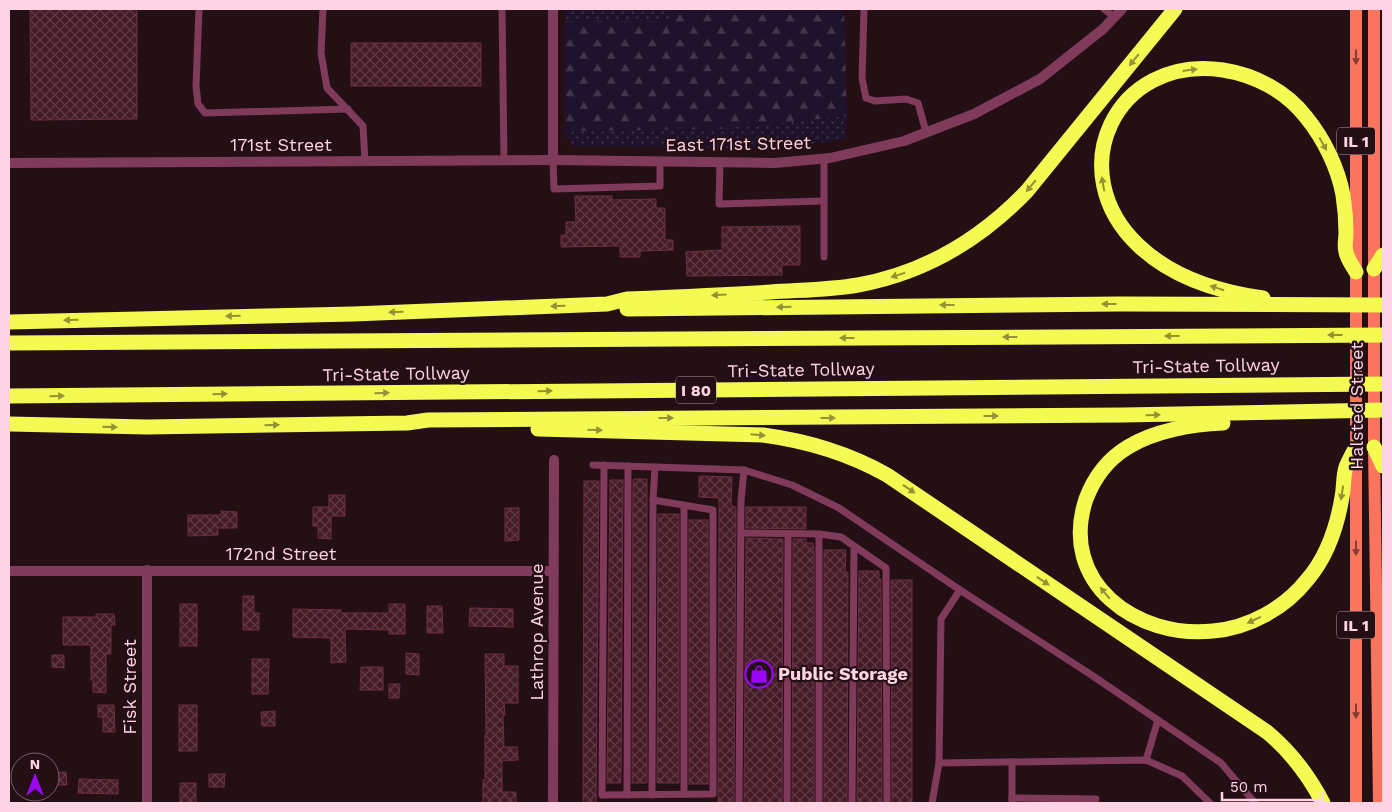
<svg xmlns="http://www.w3.org/2000/svg" width="1392" height="812" viewBox="0 0 1392 812" font-family="'Work Sans',sans-serif">
	<style>
		.grass { fill: url(#grass-dots) }
		.forest { fill: url(#forest-firs) }
		.building { fill: url(#building-cross-hatch); stroke: #6f2e41 }
		.lines { fill: none; stroke-linecap: round; stroke-linejoin: round }
		.service { stroke: #813b5a; stroke-width: 7 }
		.minor { stroke: #813b5a; stroke-width: 10 }
		.tertiary { stroke: #813b5a; stroke-width: 10 }
		.primary { stroke: #fb745d; stroke-width: 12 }
		.motorway { stroke: #f4fa51; stroke-width: 15 }
		.oneway { fill: #853c35 }
		.oneway2 { fill: #969036 }
		.labels { text-anchor: middle; stroke-width: 4.5; stroke-linejoin: round; paint-order: stroke }
		.shield { fill: #240f15; stroke: #bd98a5; stroke-width: 1 }
		.shield-label { font-size: 16px; font-weight: bold; fill: #fed3e3 }
		.street-label { font-size: 18px; fill: #fed3e3; stroke: #240f15 }
		.poi-label { font-size: 18px; font-weight: bold; fill: #fed3e3; stroke: #240f15; text-anchor: start }
	</style>
	<defs>
		<pattern id="grass-dots" width="8" height="8" patternUnits="userSpaceOnUse" patternTransform="scale(1.25)"><rect width="8" height="8" fill="#1f122d"/><path d="M2 2h.1M6 6h.1" fill="none" stroke="#41344b" stroke-width="1.8" stroke-linecap="round"/></pattern>
		<pattern id="forest-firs" width="22" height="20" patternUnits="userSpaceOnUse" patternTransform="scale(1.25)"><rect width="22" height="20" fill="#1f122d"/><path d="M5 1l3.5 6h-7zM16 11l3.5 6h-7z" fill="#41344b"/></pattern>
		<pattern id="building-cross-hatch" width="8" height="8" patternUnits="userSpaceOnUse" patternTransform="scale(1.25)"><rect width="8" height="8" fill="#441b27"/><path d="M0 0l8 8M0 8l8-8" fill="none" stroke="#603b46"/></pattern>
	</defs>
	<rect width="100%" height="100%" fill="#240f15"/>
	<g class="grass">
		<rect x="564" y="9" width="107" height="12"/>
		<path d="M847 116 846 139 798 146 750 148 574 146 564 131 719 129Z"/>
	</g>
	<path class="forest" d="M671 9H844L847 116 719 129 564 131V21H671Z"/>
	<g class="building">
		<path d="M30 9H137V119L31 120Z"/>
		<rect x="351" y="43" width="130" height="43"/>
		<path d="M575 196H612V200L656 199V208H665V240H673V250L640 251V257H620V246L561 247V235H566V222H576Z"/>
		<path d="M800 226V265H782V275L687 276 686 252 722 250V227Z"/>
		<path d="M699 476 732 477 731 503 732 506 736 507 734 803H718L719 498 699 497Z"/>
		<path d="M635 479H647V783H632L633 480Z"/>
		<path d="M610 480H623L621 783H607Z"/>
		<path d="M584 481H599L596 803H583Z"/>
		<path d="M329 495H345V516H331V539L318 538V526H313V507H329Z"/>
		<path d="M746 507H806V529L746 528Z"/>
		<path d="M505 508H519V540L505 541Z"/>
		<path d="M221 511 237 512V528H218V535L188 536V515H221Z"/>
		<path d="M658 514H679V783H657Z"/>
		<rect x="689" y="520" width="19" height="264"/>
		<path d="M746 538 783 539 782 803H744Z"/>
		<path d="M793 539H806V543H813L814 550V803H792Z"/>
		<path d="M824 550H846L845 572H848L847 803H824Z"/>
		<path d="M859 571H879V579H881L882 803H857Z"/>
		<path d="M891 580H912V803H892Z"/>
		<path d="M243 596H254V613H259V630H243Z"/>
		<rect x="180" y="604" width="17" height="42"/>
		<path d="M389 604H405V634H389V630L345 629 346 662 331 663V638L293 637V609L341 610V613H389Z"/>
		<path d="M427 606H442L443 633H427Z"/>
		<path d="M470 608 513 609V627L469 626Z"/>
		<path d="M96 614H114L115 625H111V654H106V693L93 692V680H91V645H63V617H96Z"/>
		<path d="M406 653 419 654V675L406 674Z"/>
		<path d="M485 654H504V666H518V703H504L505 715H503L504 747H517L518 760 502 761V792H516V803H483V780H485V735H486Z"/>
		<path d="M52 655H64V668L52 667Z"/>
		<path d="M252 659H269L268 694H252Z"/>
		<path d="M361 667H383V690H360Z"/>
		<path d="M389 684H400L399 698H389Z"/>
		<path d="M98 705H114L115 732H103V717H98Z"/>
		<rect x="179" y="705" width="18" height="46"/>
		<path d="M275 711V726H262L261 712Z"/>
		<path d="M66 772 67 785H53V773Z"/>
		<path d="M209 774H225L224 787H209Z"/>
		<path d="M79 779 118 780V794L78 793Z"/>
		<rect x="180" y="783" width="16" height="20"/>
	</g>
	<g class="lines">
		<g class="service">
			<path d="M199 9 196 86 198 104 205 113 348 109"/>
			<path d="M323 9 321 53 327 88 363 126 365 161"/>
			<path d="M502 9 504 160"/>
			<path d="M864 9 862 78 866 98 875 101 906 99 918 103 926 132"/>
			<path d="M1104 9 1114 17"/>
			<path d="M553 160 554 189 660 186V162"/>
			<path d="M720 162 719 204 824 201V159"/>
			<path d="M824 257V201"/>
			<path d="M593 465 744 470 792 485 839 508 960 590 1090 674 1221 763 1255 803"/>
			<path d="M604 465 602 795 713 794V510L653 500 655 467"/>
			<path d="M741 533 819 534 841 537 886 568 887 803"/>
			<path d="M819 534V803"/>
			<path d="M1146 760 1158 720"/>
			<path d="M939 763 1146 760 1182 776 1210 803"/>
			<path d="M684 794V506"/>
			<path d="M627 795 628 466"/>
			<path d="M652 795 653 500"/>
			<path d="M1012 798 1096 799"/>
			<path d="M739 803 741 501 744 470"/>
			<path d="M787 803 788 534"/>
			<path d="M852 803 854 547"/>
			<path d="M932 803 939 763 941 619 960 590"/>
			<path d="M1012 803V762"/>
		</g>
		<g class="minor">
			<path d="M553 160V9"/>
			<path d="M9 571H554"/>
			<path d="M147 803V570"/>
			<path d="M553 803 554 460"/>
		</g>
		<path class="tertiary" d="M9 163 553 160 775 163 830 158 904 141 974 114 1040 79 1103 29 1122 9"/>
		<g class="primary">
			<path d="M1374 9V447L1379 803"/>
			<path d="M1356 803V9"/>
		</g>
		<g class="motorway">
			<path d="M1374 269 1383 255"/>
			<path d="M1263 298C1219 292 1172 277 1139 246 1060 172 1115 54 1223 70 1255 75 1286 91 1306 117 1324 139 1338 168 1343 195 1345 208 1346 221 1346 233 1346 239 1344 246 1346 252 1347 259 1353 266 1356 272"/>
			<path d="M627 309 1120 304 1383 305"/>
			<path d="M9 322 353 314 607 304 627 299C675 297 723 295 771 292 799 290 829 290 858 285 924 273 980 240 1027 191L1175 9"/>
			<path d="M9 343 1383 335"/>
			<path d="M9 396 1383 384"/>
			<path d="M1223 423C1192 424 1154 431 1128 447 1108 459 1094 478 1086 499 1058 583 1137 639 1213 631 1249 628 1285 608 1307 580 1327 557 1337 527 1342 497 1344 488 1343 476 1346 467 1349 460 1353 453 1356 447"/>
			<path d="M9 424 147 427 407 423 428 420 1123 415 1383 410"/>
			<path d="M538 429 763 435C808 441 848 453 887 475L1267 732C1291 752 1309 776 1323 803"/>
			<path d="M1374 447 1383 466"/>
		</g>
	</g>
	<defs><path id="oneway-solid" d="M-6-.8H1V-3.2L6.5 0L1 3.2V.8H-6Z" transform="scale(1.25)"/></defs>
	<g class="oneway">
		<use href="#oneway-solid" transform="translate(1356 57) rotate(90)"/>
		<use href="#oneway-solid" transform="translate(1356 548) rotate(90)"/>
		<use href="#oneway-solid" transform="translate(1356 711) rotate(90)"/>
	</g>
	<g class="oneway2">
		<use href="#oneway-solid" transform="translate(1134 60) rotate(129)"/>
		<use href="#oneway-solid" transform="translate(1190 70) rotate(-7)"/>
		<use href="#oneway-solid" transform="translate(1323 144) rotate(61)"/>
		<use href="#oneway-solid" transform="translate(1103 184) rotate(-100)"/>
		<use href="#oneway-solid" transform="translate(1031 186) rotate(130)"/>
		<use href="#oneway-solid" transform="translate(898 275) rotate(163)"/>
		<use href="#oneway-solid" transform="translate(1217 288) rotate(-163)"/>
		<use href="#oneway-solid" transform="translate(719 295) rotate(177)"/>
		<use href="#oneway-solid" transform="translate(1109 304) rotate(180)"/>
		<use href="#oneway-solid" transform="translate(947 305) rotate(180)"/>
		<use href="#oneway-solid" transform="translate(558 306) rotate(178)"/>
		<use href="#oneway-solid" transform="translate(784 307) rotate(179)"/>
		<use href="#oneway-solid" transform="translate(396 312) rotate(178)"/>
		<use href="#oneway-solid" transform="translate(233 316) rotate(179)"/>
		<use href="#oneway-solid" transform="translate(71 320) rotate(178)"/>
		<use href="#oneway-solid" transform="translate(1335 335) rotate(180)"/>
		<use href="#oneway-solid" transform="translate(1172 336) rotate(180)"/>
		<use href="#oneway-solid" transform="translate(1010 337) rotate(180)"/>
		<use href="#oneway-solid" transform="translate(847 338) rotate(180)"/>
		<use href="#oneway-solid" transform="translate(545 391) rotate(-1)"/>
		<use href="#oneway-solid" transform="translate(382 393) rotate(-1)"/>
		<use href="#oneway-solid" transform="translate(220 394) rotate(-1)"/>
		<use href="#oneway-solid" transform="translate(57 396) rotate(-1)"/>
		<use href="#oneway-solid" transform="translate(1153 415) rotate(-1)"/>
		<use href="#oneway-solid" transform="translate(991 416)"/>
		<use href="#oneway-solid" transform="translate(666 418)"/>
		<use href="#oneway-solid" transform="translate(828 418)"/>
		<use href="#oneway-solid" transform="translate(272 425) rotate(-1)"/>
		<use href="#oneway-solid" transform="translate(110 427) rotate(1)"/>
		<use href="#oneway-solid" transform="translate(595 430) rotate(1)"/>
		<use href="#oneway-solid" transform="translate(758 435) rotate(5)"/>
		<use href="#oneway-solid" transform="translate(909 489) rotate(34)"/>
		<use href="#oneway-solid" transform="translate(1342 493) rotate(99)"/>
		<use href="#oneway-solid" transform="translate(1043 581) rotate(34)"/>
		<use href="#oneway-solid" transform="translate(1105 593) rotate(-130)"/>
		<use href="#oneway-solid" transform="translate(1254 620) rotate(155)"/>
	</g>
	<defs>
		<g id="shop-ring" transform="scale(1.4375)"><circle r="9.5" fill="#240f15" stroke="#9b06f6" stroke-width="1.5"/><path d="M-5-2.5h2.3a2.7 3.5 0 0 1 5.4 0H5L5.5 6h-11ZM-1.5-2.5h3a1.5 2.3 0 0 0-3 0Z" fill="#9b06f6"/></g>
	</defs>
	<g fill-rule="evenodd">
		<use href="#shop-ring" x="759" y="674"/>
	</g>
	<g class="labels">
		<g class="shield">
			<rect x="1337" y="127.5" width="38" height="27" rx="4"/>
			<rect x="676" y="376.5" width="40" height="27" rx="4"/>
			<rect x="1337" y="611.5" width="38" height="27" rx="4"/>
		</g>
		<g class="shield-label">
			<text x="1356" y="147">IL 1</text>
			<text x="696" y="396">I 80</text>
			<text x="1356" y="631">IL 1</text>
		</g>
		<g class="street-label">
			<text transform="translate(738 144) rotate(-1)" y="6">East 171st Street</text>
			<text x="281" y="151">171st Street</text>
			<text transform="translate(1206 366) rotate(-1)" y="6">Tri-State Tollway</text>
			<text transform="translate(801 370) rotate(-1)" y="6">Tri-State Tollway</text>
			<text transform="translate(396 374) rotate(-1)" y="6">Tri-State Tollway</text>
			<text transform="translate(1357 406) rotate(-90)" y="6">Halsted Street</text>
			<text x="281" y="560">172nd Street</text>
			<text transform="translate(537 632) rotate(-90)" y="6">Lathrop Avenue</text>
			<text transform="translate(130 687) rotate(-90)" y="6">Fisk Street</text>
		</g>
		<g class="poi-label">
			<text x="778" y="680">Public Storage</text>
		</g>
	</g>
	<rect width="1392" height="812" fill="none" stroke="#fed3e3" stroke-width="20"/>
	<g transform="translate(35 777)"><circle r="24" fill="#240f15" stroke="#7b5d67"/>
	<path d="M0-4L9 19L0 12L-9 19Z" fill="#9b06f6"/>
	<text y="-8" font-size="14" font-weight="bold" text-anchor="middle" fill="#fed3e3">N</text>
	</g>
	<path d="M1222 792v8h100v-8" fill="none" stroke="#fed3e3" stroke-width="2.5"/>
	<text x="1230" y="792" font-size="15" fill="#fed3e3" stroke="#240f15" stroke-width="4" paint-order="stroke">50 m</text>
</svg>
